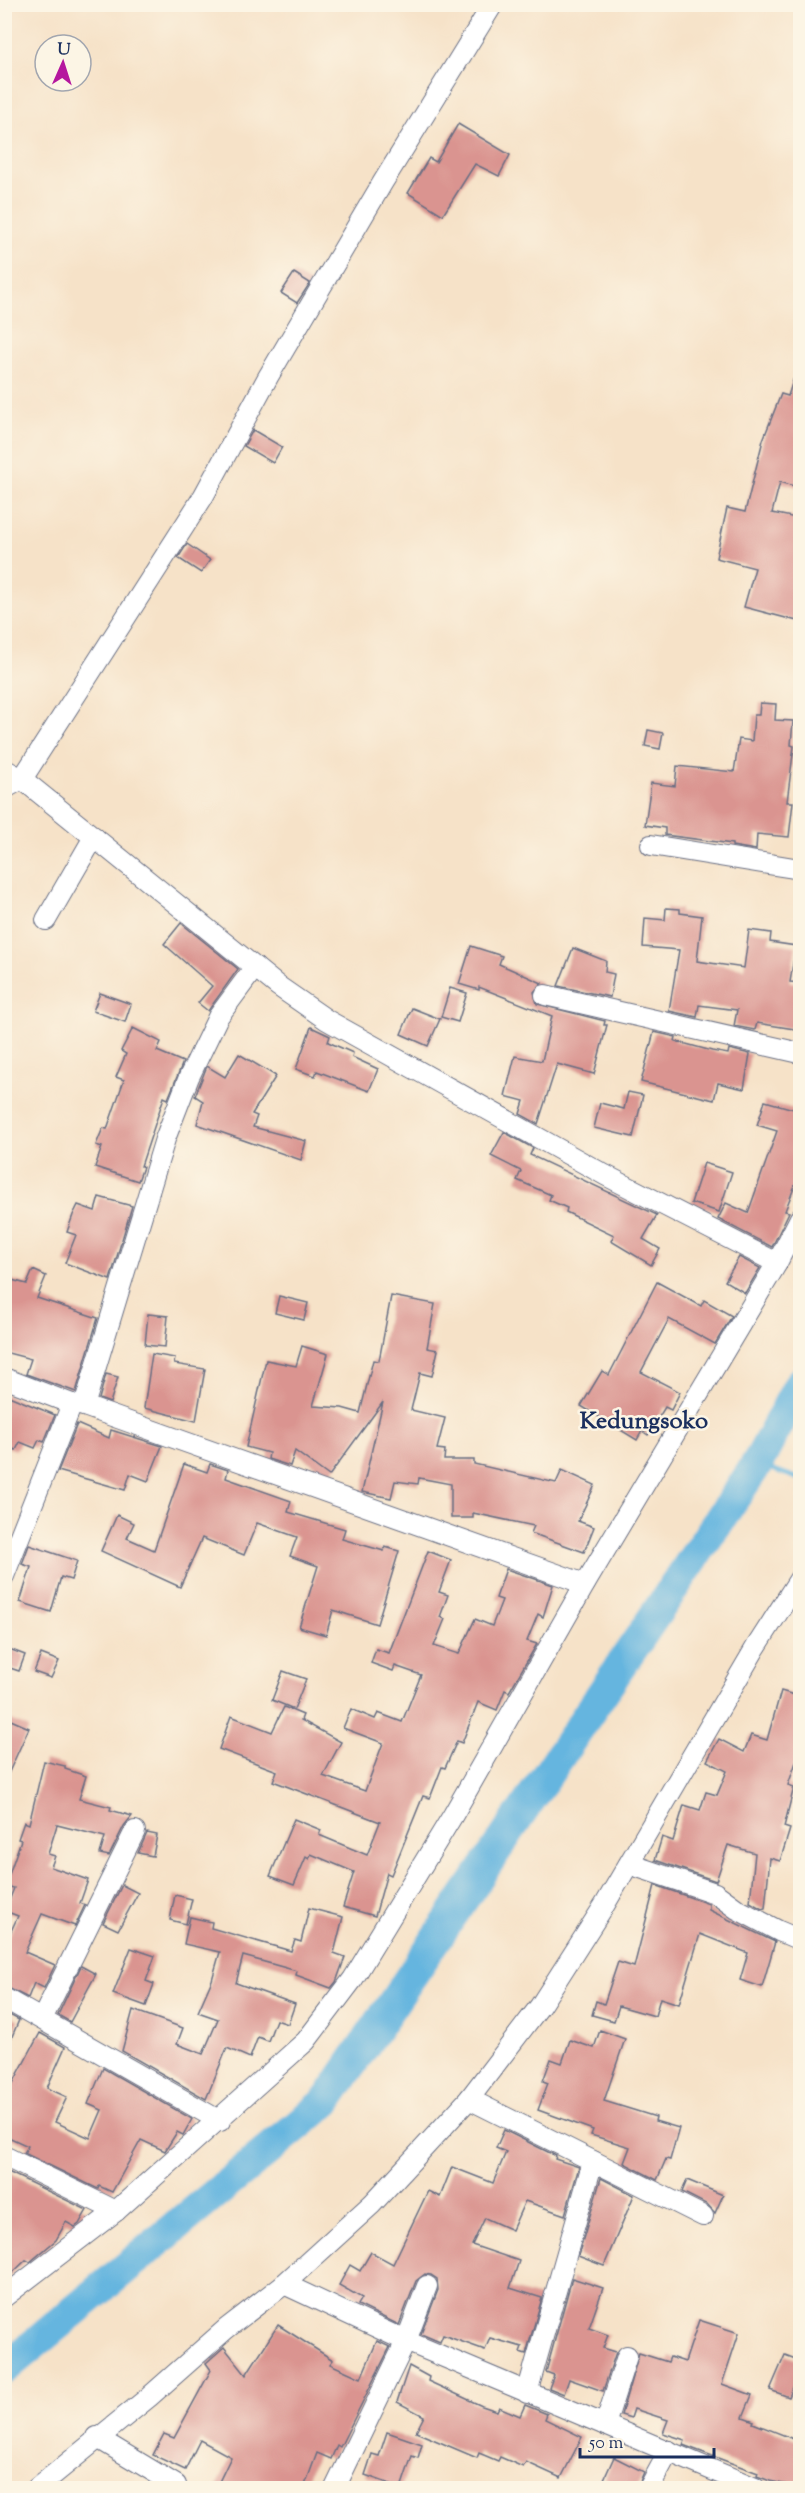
<svg xmlns="http://www.w3.org/2000/svg" width="805" height="2493" viewBox="0 0 805 2493" font-family="'Sorts Mill Goudy',serif">
	<style>
		.lines { fill: none; stroke-linecap: round; stroke-linejoin: round }
		.stream { stroke: #65b5df; stroke-width: 5 }
		.river { stroke: #65b5df; stroke-width: 32 }
		.building { fill: #da9490 }
		.minor-casing { stroke: #686e83; stroke-width: 22 }
		.minor { stroke: #fff; stroke-width: 20 }
		.labels { text-anchor: middle; stroke-width: 5; stroke-linejoin: round; paint-order: stroke }
		.quarter-label { font-size: 24px; font-weight: bold; fill: #1b2f5e; stroke: #fcf5e5 }
	</style>
	<rect width="100%" height="100%" fill="#fcf5e5"/>
	<filter id="ink" filterUnits="userSpaceOnUse"><feTurbulence type="fractalNoise" baseFrequency=".0167" numOctaves="2"/><feDisplacementMap in="SourceGraphic" scale="12" xChannelSelector="R" yChannelSelector="G"/><feConvolveMatrix kernelMatrix="1 2 1 2 8 2 1 2 1" color-interpolation-filters="sRGB"/></filter>
	<filter id="wash" filterUnits="userSpaceOnUse"><feTurbulence type="fractalNoise" baseFrequency=".008" numOctaves="4" result="noise"/><feDisplacementMap in="SourceGraphic" scale="24" xChannelSelector="R" yChannelSelector="G"/><feGaussianBlur stdDeviation="1.35" result="paint"/><feColorMatrix in="noise" values="0 0 0 0 0 0 0 0 0 0 0 0 0 0 0 0 0 1.4 0 .05"/><feComposite in="paint" operator="in"/></filter>
	<g filter="url(#wash)">
		<rect width="100%" height="100%" fill="#f6e2c8"/>
		<g class="lines">
			<path class="stream" d="M757 1464 800 1479"/>
			<path class="river" d="M4 2369 326 2102 757 1464 800 1383"/>
		</g>
		<g id="blocks">
			<g class="building">
				<path d="M458 124 510 155 499 176 475 164 443 215 408 193 429 158 436 162Z"/>
				<path d="M294 273 310 283 297 303 281 293Z"/>
				<path d="M797 368H801V488L780 482 772 513 801 519V622L744 607 755 568 716 558 727 508 745 512 763 440 781 394 788 396Z"/>
				<path d="M253 430 282 447 273 463 244 446Z"/>
				<path d="M187 544 210 560 201 573 178 558Z"/>
				<path d="M760 703 776 704 775 720 793 721 791 745 794 746 787 802H793L789 837 757 834 756 850 732 846V844L665 835V828L645 825 651 783 675 786 677 766 734 772 739 739 752 741 754 715H759Z"/>
				<path d="M648 730 663 733 660 749 645 746Z"/>
				<path d="M666 908 680 909V913L702 916 697 961 744 968 749 930 771 933 770 942 796 946 790 982 801 983V1030L757 1023 755 1030 734 1026 737 1010 699 1005 697 1017 669 1011 679 950 643 947 645 918 665 920Z"/>
				<path d="M181 923 238 969 208 1011 198 1003 212 986 164 944Z"/>
				<path d="M471 946 502 956 499 964 542 983 534 992 537 1004 605 1021 604 1025H607L594 1074 557 1064 538 1124 520 1114 524 1101 505 1096 515 1056 542 1061 552 1016 479 987V990L459 984Z"/>
				<path d="M573 948 606 961 605 972 614 974 610 997 558 986Z"/>
				<path d="M450 988 467 993 458 1022 441 1017Z"/>
				<path d="M100 993 131 1004 125 1022 93 1011Z"/>
				<path d="M412 1008 440 1019 428 1046 401 1034Z"/>
				<path d="M311 1027 330 1036 328 1042 353 1053 352 1057 378 1069 369 1091 317 1071 315 1076 296 1069Z"/>
				<path d="M133 1028 161 1042 157 1051 183 1062 168 1099 164 1097 141 1166 143 1167 138 1181 95 1167 102 1147 96 1145 103 1128 107 1129 124 1080 116 1077 126 1054 121 1051Z"/>
				<path d="M654 1032 676 1037 675 1041 712 1051 728 1054 729 1049 750 1054 744 1089 718 1083 714 1100 641 1082Z"/>
				<path d="M239 1054 276 1076 252 1114 257 1116 253 1127 306 1141 301 1160 197 1124 203 1101 195 1096 207 1066 225 1077Z"/>
				<path d="M628 1092 643 1095 633 1137 594 1128 600 1103 624 1109Z"/>
				<path d="M765 1101 801 1111V1170L785 1211 789 1212 772 1247 718 1219 726 1203 748 1213 777 1131 757 1125Z"/>
				<path d="M504 1132 533 1148 530 1155 657 1215 643 1239 660 1249 651 1265 611 1241 614 1235 566 1212 567 1208 549 1200 551 1195 517 1180 521 1171 491 1156Z"/>
				<path d="M704 1163 732 1172 719 1212 691 1203Z"/>
				<path d="M99 1197 132 1206 110 1280 65 1263 76 1235 67 1232 73 1215 78 1205 95 1211Z"/>
				<path d="M739 1257 760 1268 745 1293 725 1281Z"/>
				<path d="M33 1270 46 1276 37 1298 98 1318 76 1392 26 1374 31 1359 4 1352V1278L27 1284Z"/>
				<path d="M657 1282 701 1306 704 1300 732 1316 715 1344 669 1319 641 1372 680 1392 671 1410 665 1407 648 1435 642 1431 637 1440 581 1406 602 1371 609 1375Z"/>
				<path d="M279 1296 308 1303 304 1320 275 1313Z"/>
				<path d="M391 1296 435 1304 427 1348 438 1350 432 1376 420 1373 411 1410 445 1418 437 1449 445 1450 444 1460H474V1464L556 1483 562 1470 595 1485 578 1521 594 1527 584 1552 531 1533 534 1526 473 1513V1518H451V1484L419 1478 418 1484 395 1481 391 1498 362 1492 383 1402 329 1476 295 1451 290 1466 268 1459 269 1453 246 1447 266 1360 296 1366 302 1346 328 1354 313 1406 342 1408 360 1413 373 1360 379 1361Z"/>
				<path d="M148 1314 168 1316 165 1347 145 1345Z"/>
				<path d="M152 1354 175 1358 174 1364 205 1369 196 1421 144 1408Z"/>
				<path d="M106 1374 118 1377 110 1403 99 1399Z"/>
				<path d="M4 1394 55 1415 44 1442 39 1440 35 1448 20 1442 16 1450 4 1446Z"/>
				<path d="M77 1424 109 1438 111 1430 162 1446 148 1481 130 1474 125 1490 58 1471Z"/>
				<path d="M184 1464 207 1472 210 1464 228 1470 226 1478 291 1501 288 1512 345 1529 342 1539 384 1551 385 1547 399 1551 377 1624 333 1610 326 1635 299 1627 318 1566 290 1556 297 1537 257 1523 244 1555 202 1538 180 1587 101 1551 117 1515 134 1523 127 1538 154 1550Z"/>
				<path d="M29 1545 77 1561 71 1580 61 1577 51 1612 20 1602 31 1567 22 1564Z"/>
				<path d="M428 1551 451 1560 439 1592 448 1595 440 1617 445 1619 434 1646 459 1654 475 1619 492 1626 502 1600 496 1598 506 1569 553 1585 543 1617 538 1614 527 1641 537 1644 509 1692 505 1690 497 1710 478 1702 462 1743 457 1741 445 1768 442 1767 430 1798 423 1796 391 1875 387 1873 375 1916 343 1907 354 1872 311 1854 309 1859 306 1857 294 1885 270 1876 294 1819 321 1830 319 1835 367 1855 380 1822 273 1781 277 1771 219 1749 231 1716 272 1732 284 1707 303 1715 301 1720 341 1742 323 1776 365 1791 383 1743 343 1728 351 1709 375 1719 378 1713 402 1722 421 1675 395 1666 393 1671 371 1663 376 1649 389 1653Z"/>
				<path d="M4 1647 25 1655 19 1671 4 1666Z"/>
				<path d="M41 1654 59 1661 51 1678 34 1672Z"/>
				<path d="M283 1671 306 1679 294 1709 272 1700Z"/>
				<path d="M781 1691 801 1697V1748L788 1785 794 1787 784 1827 790 1829 780 1861 770 1858 765 1908 762 1909 750 1902 755 1853 728 1845 716 1881 655 1860 662 1837 673 1841 684 1805 700 1810 706 1792 717 1795 727 1771 707 1761 719 1739 744 1752 751 1735 767 1740Z"/>
				<path d="M4 1717 29 1728 4 1783Z"/>
				<path d="M44 1761 65 1766V1769L86 1776 79 1799 111 1807 110 1810 132 1816 124 1826 109 1856 100 1854 105 1837 57 1825 48 1854 55 1856 51 1867 88 1880 80 1903 85 1905 75 1926 42 1914 25 1952 55 1965 44 1988 34 1983 28 1998 4 1986V1946L18 1916 5 1911 14 1888 5 1886 21 1840 18 1839 24 1822 29 1824Z"/>
				<path d="M147 1833 157 1835 153 1856 138 1853Z"/>
				<path d="M122 1885 138 1893 118 1930 103 1923Z"/>
				<path d="M655 1885 709 1904V1910L775 1942 762 1987 740 1980 748 1953 700 1934 679 2004 660 1998 655 2016 619 2006 614 2021 592 2015 596 2001 604 2004 618 1962 634 1967Z"/>
				<path d="M175 1895 192 1899 186 1924 170 1920Z"/>
				<path d="M309 1908 343 1917 334 1953 345 1957 336 1982 331 1988 296 1975 297 1971 243 1956 236 1983 295 2004 288 2024 276 2020 268 2041 258 2037 250 2058 227 2048 206 2099 122 2051 133 2010 183 2028 177 2044 203 2054 218 2019 198 2012 212 1980 220 1952 184 1944 190 1917 212 1922 211 1928 291 1951 295 1940 301 1942Z"/>
				<path d="M131 1948 155 1956 146 1981 154 1984 146 2006 113 1994Z"/>
				<path d="M81 1966 96 1974 70 2022 58 2015Z"/>
				<path d="M4 2012 19 2020 5 2053H4Z"/>
				<path d="M600 2030 625 2039 604 2101 656 2117 655 2121 679 2128 670 2160 666 2159 657 2180 624 2163 630 2147 591 2135 593 2130 538 2110 548 2083 543 2081 551 2059 562 2063 570 2040 594 2048Z"/>
				<path d="M40 2033 65 2047 47 2088 67 2097 55 2122 90 2138 102 2110 88 2104 103 2068 192 2119 183 2135 177 2132 165 2151 141 2140 112 2192 99 2186 98 2189 24 2153 28 2146 4 2135V2100Z"/>
				<path d="M504 2130 556 2156 555 2159 579 2167 565 2215 525 2201 512 2230 485 2218 472 2245 519 2261 510 2288 542 2298 526 2354 520 2352 522 2347 490 2338 485 2350 443 2335 440 2342 421 2334 438 2290 437 2279 431 2275 425 2274 416 2281 399 2325 358 2305 362 2298 339 2285 350 2265 360 2271 371 2252 393 2264 428 2191 440 2197 452 2167 493 2183 506 2152 496 2148Z"/>
				<path d="M4 2170 87 2210 79 2224 75 2227 66 2222 56 2240 30 2262 26 2260 4 2281Z"/>
				<path d="M601 2178 634 2195 604 2266 578 2256Z"/>
				<path d="M687 2180 723 2195 715 2213 708 2205 682 2192Z"/>
				<path d="M572 2278 603 2288 589 2328 608 2335 603 2348 616 2352 603 2391 569 2379 564 2394 549 2388 554 2375 546 2372Z"/>
				<path d="M699 2320 739 2333 722 2384 752 2395 743 2417 754 2421 753 2423 801 2442V2488L770 2481 757 2476 758 2473 683 2445 685 2440 663 2433 668 2420 634 2409 631 2418 621 2415 639 2353 668 2362 670 2357 685 2362Z"/>
				<path d="M278 2325 333 2360 330 2364 361 2378 377 2341 390 2347 340 2447 337 2445 331 2459 317 2453 304 2488H216L231 2457 200 2440 185 2470 153 2455 164 2434 174 2438 211 2370 206 2363 224 2347 246 2375Z"/>
				<path d="M785 2355 801 2361V2368L789 2397 770 2390Z"/>
				<path d="M409 2366 429 2377 428 2381 482 2406 497 2411 499 2407 520 2416 525 2405 547 2414 545 2419 582 2437 561 2478 526 2462 523 2467 500 2457 498 2461 479 2453 477 2458 416 2432 424 2416 397 2402Z"/>
				<path d="M387 2432 422 2444 418 2458 412 2456 401 2488 365 2475 372 2454 379 2456Z"/>
				<path d="M614 2457 644 2472 637 2488H600Z"/>
			</g>
		</g>
	</g>
	<g filter="url(#ink)">
		<use href="#blocks" fill-opacity="0" stroke="#686e83" stroke-width="1.5"/>
		<g class="lines">
			<g class="minor-casing">
				<g id="minor">
					<path d="M4 769 22 779 278 986 327 1020 605 1175 777 1263"/>
					<path d="M4 789 22 779 203 497 268 377 383 182 493 4"/>
					<path d="M651 845 800 869"/>
					<path d="M46 920 94 837"/>
					<path d="M545 995 800 1053"/>
					<path d="M4 1378 72 1404 84 1406 585 1584"/>
					<path d="M84 1406 165 1139 189 1077 218 1017 255 967"/>
					<path d="M4 1576 72 1404"/>
					<path d="M629 1864 715 1893 737 1909 779 1931 800 1940"/>
					<path d="M4 1998 220 2121"/>
					<path d="M42 2019 135 1831"/>
					<path d="M469 2099 703 2216"/>
					<path d="M4 2156 116 2211"/>
					<path d="M4 2297 116 2211 306 2041 353 1979 453 1815 585 1584 777 1263 800 1218"/>
					<path d="M527 2393 593 2161"/>
					<path d="M605 2425 627 2356"/>
					<path d="M96 2437 176 2485"/>
					<path d="M37 2488 149 2397 226 2329 284 2284"/>
					<path d="M335 2488 406 2341 427 2286"/>
					<path d="M649 2488 669 2451"/>
					<path d="M755 2488 406 2341 284 2284 372 2204 469 2099 540 2006 604 1906 756 1647 800 1578"/>
				</g>
			</g>
			<use href="#minor" class="minor"/>
		</g>
	</g>
	<g class="labels">
		<g class="quarter-label">
			<text x="644" y="1428">Kedungsoko</text>
		</g>
	</g>
	<rect width="805" height="2493" fill="none" stroke="#fcf5e5" stroke-width="24"/>
	<g transform="translate(63 63) rotate(3)"><circle r="28" fill="#fcf5e5" stroke="#a2a6af" stroke-width="1.5"/>
	<path d="M0-4.5L10 22L0 15L-10 22Z" fill="#b5179e"/>
	<text y="-9" font-size="16" font-weight="bold" text-anchor="middle" fill="#1b2f5e">U</text>
	</g>
	<path d="M580 2448v9h134v-9" fill="none" stroke="#1b2f5e" stroke-width="3"/>
	<text x="589" y="2448" font-size="18" fill="#1b2f5e" stroke="#fcf5e5" stroke-width="4.5" paint-order="stroke">50 m</text>
</svg>
